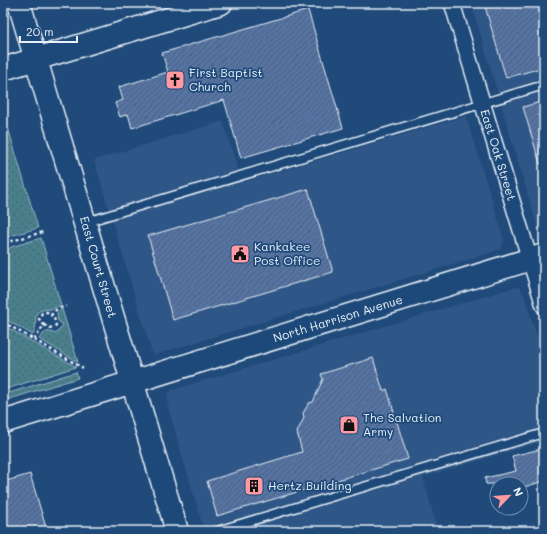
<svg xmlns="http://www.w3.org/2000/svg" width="547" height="534" viewBox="0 0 547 534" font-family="Mali,sans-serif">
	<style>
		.built { fill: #2f5686 }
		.green { fill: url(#green-dots); stroke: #98b8c2 }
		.building { fill: url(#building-hatch); stroke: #e8f1f8 }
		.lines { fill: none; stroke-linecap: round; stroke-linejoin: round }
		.service-casing { stroke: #e8f1f8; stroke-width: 11 }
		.minor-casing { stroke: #e8f1f8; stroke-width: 18 }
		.primary-casing { stroke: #e8f1f8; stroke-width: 25 }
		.path { stroke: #e8f1f8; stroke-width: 2.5; stroke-dasharray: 3 3; stroke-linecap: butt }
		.service { stroke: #1f4a7a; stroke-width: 8 }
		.minor { stroke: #1f4a7a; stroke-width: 15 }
		.primary { stroke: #1f4a7a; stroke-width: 22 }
		.labels { text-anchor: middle; stroke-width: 3.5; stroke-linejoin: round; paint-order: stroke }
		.poi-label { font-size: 12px; fill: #e8f1f8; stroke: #1f4a7a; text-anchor: start }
		.street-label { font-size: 12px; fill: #e8f1f8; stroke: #1f4a7a }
	</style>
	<defs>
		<pattern id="green-dots" width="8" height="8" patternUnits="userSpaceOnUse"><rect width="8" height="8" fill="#497e8b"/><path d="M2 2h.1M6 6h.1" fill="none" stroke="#48666e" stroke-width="1.8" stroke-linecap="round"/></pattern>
		<pattern id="building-hatch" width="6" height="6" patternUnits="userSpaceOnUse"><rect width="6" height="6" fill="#5473a3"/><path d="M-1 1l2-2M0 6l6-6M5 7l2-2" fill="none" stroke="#4d5e76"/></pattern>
	</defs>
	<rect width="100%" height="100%" fill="#1f4a7a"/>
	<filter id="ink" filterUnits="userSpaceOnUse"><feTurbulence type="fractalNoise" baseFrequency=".025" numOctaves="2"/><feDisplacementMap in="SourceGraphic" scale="8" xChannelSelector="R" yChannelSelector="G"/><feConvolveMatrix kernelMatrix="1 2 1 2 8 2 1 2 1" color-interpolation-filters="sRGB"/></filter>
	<g filter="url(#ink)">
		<g class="built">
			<path d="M471 3H544V235L538 229Z"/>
			<path d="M466 116 504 239 501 249 496 251 154 355 152 353 94 160 223 121 242 182Z"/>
			<path d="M519 287 523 292 544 358V441L423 477 438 531H204L168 407 167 397 168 393 172 390 512 288Z"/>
		</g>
		<g class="green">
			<path d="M3 111 38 228 7 237 3 235Z"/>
			<path d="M41 238 61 305C58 306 55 308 52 309 47 310 38 308 36 316 35 325 37 327 33 335L3 318V254L11 247Z"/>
			<path d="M62 309 78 362 39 339C45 331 47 330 56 334L63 325 58 321 57 313Z"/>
			<path d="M3 325 76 367 3 390Z"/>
			<path d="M76 372 78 378 3 401V395Z"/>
		</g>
		<g class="building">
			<path d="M484 3H544V67L506 78Z"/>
			<path d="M308 10 343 128 241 158 224 100 132 128 128 114 120 117 115 103 123 100 119 87 168 72 162 53Z"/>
			<path d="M544 101V163L540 164 523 107Z"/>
			<path d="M308 189 333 272 173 320 148 236Z"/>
			<path d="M373 358 383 391 387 389 408 459 217 516 207 481 302 452 297 432 304 418 303 413 309 403 313 402 323 379 321 374Z"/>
			<path d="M541 449 544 461V481L521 488V484H486L485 478 516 471 512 456Z"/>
			<path d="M30 474 47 531H3V482Z"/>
		</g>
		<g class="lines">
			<g class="service-casing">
				<g id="service">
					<path d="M86 222 544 85"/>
					<path d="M217 531 544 433"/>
				</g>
			</g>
			<g class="minor-casing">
				<path id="minor" d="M452 3 544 306"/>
			</g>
			<g class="primary-casing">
				<g id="primary">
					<path d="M19 3 177 531"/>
					<path d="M3 69 221 3"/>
					<path d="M3 422 544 255"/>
				</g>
			</g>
			<g class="path">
				<path d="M3 240 6 245 3 251"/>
				<path d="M5 243 43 232"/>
				<path d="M3 322 83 368"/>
				<path d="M44 325 49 328 54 327 56 325 54 318 51 315"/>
				<path d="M34 340 44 325 39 319 42 313 47 312 51 315 57 309 66 306"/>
			</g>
			<use href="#service" class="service"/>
			<use href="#minor" class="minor"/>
			<use href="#primary" class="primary"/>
		</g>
	</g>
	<defs>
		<g id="church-square" transform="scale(1)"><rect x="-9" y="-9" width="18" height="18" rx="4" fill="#ff9aa2" stroke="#1f4a7a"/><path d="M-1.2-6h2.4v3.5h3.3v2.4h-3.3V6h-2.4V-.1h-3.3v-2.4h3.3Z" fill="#111"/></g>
		<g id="civic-square" transform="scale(1)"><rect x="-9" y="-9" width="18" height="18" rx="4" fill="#ff9aa2" stroke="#1f4a7a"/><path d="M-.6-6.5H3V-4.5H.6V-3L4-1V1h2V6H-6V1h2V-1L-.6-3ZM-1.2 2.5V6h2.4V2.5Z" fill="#111"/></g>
		<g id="shop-square" transform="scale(1)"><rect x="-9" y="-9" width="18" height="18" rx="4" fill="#ff9aa2" stroke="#1f4a7a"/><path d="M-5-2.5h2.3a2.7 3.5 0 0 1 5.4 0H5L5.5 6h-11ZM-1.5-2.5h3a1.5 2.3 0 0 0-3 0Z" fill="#111"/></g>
		<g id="building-square" transform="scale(1)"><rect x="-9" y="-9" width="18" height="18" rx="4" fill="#ff9aa2" stroke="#1f4a7a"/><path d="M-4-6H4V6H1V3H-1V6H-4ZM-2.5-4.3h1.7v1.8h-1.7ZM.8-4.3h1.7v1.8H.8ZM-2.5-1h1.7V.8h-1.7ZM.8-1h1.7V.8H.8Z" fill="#111"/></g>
	</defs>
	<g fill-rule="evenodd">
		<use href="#church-square" x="175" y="80"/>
		<use href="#civic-square" x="240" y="254"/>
		<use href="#shop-square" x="349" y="425"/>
		<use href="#building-square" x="254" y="486"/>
	</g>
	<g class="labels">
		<g class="poi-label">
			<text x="189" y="77">First Baptist<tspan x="189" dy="14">Church</tspan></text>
			<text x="254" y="251">Kankakee<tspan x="254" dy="14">Post Office</tspan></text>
			<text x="363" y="422">The Salvation<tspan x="363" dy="14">Army</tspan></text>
			<text x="268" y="490">Hertz Building</text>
		</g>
		<g class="street-label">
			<text transform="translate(498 155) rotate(73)" y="4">East Oak Street</text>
			<text transform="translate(98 267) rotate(74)" y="4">East Court Street</text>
			<text transform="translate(338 319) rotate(-17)" y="4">North Harrison Avenue</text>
		</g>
	</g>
	<rect width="547" height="534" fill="none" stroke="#1f4a7a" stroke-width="16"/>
	<rect x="8" y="8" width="531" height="518" fill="none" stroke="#e8f1f8" stroke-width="1.5" filter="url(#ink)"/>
	<g transform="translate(509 496) rotate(65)"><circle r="19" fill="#1f4a7a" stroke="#6f8dac"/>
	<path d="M0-3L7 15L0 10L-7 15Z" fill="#ff9aa2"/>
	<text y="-6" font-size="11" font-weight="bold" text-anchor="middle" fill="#e8f1f8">N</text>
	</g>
	<path d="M20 36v6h57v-6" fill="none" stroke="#e8f1f8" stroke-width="2"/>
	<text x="26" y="36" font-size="12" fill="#e8f1f8" stroke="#1f4a7a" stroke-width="3" paint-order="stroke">20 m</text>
</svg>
